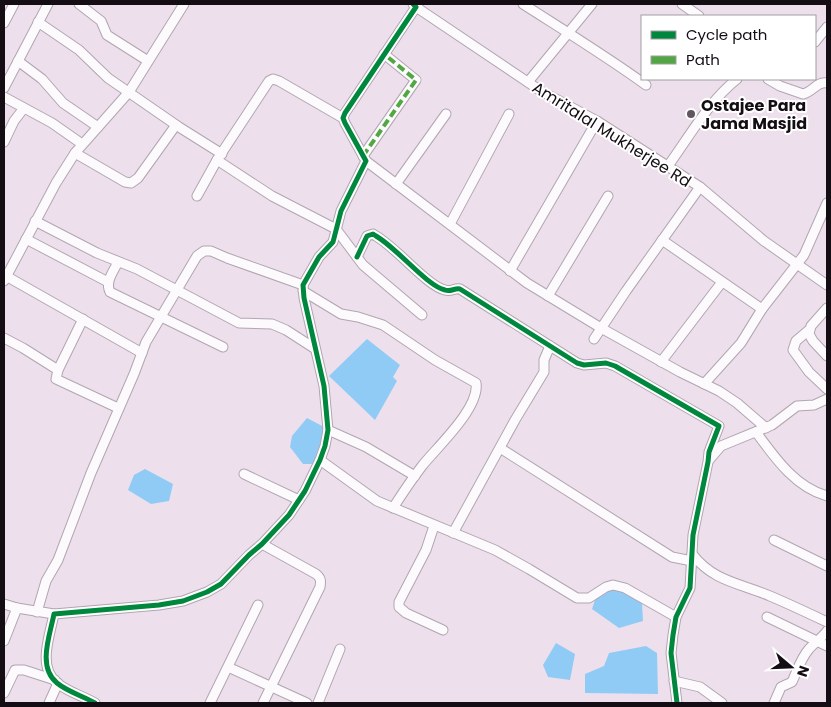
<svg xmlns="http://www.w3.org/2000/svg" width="831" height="707" viewBox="0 0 831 707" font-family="Poppins,sans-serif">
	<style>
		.water { fill: #90cbf6 }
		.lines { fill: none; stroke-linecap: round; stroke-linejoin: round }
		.minor-casing { stroke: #b0a6b0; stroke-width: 11 }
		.minor { stroke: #fcfafc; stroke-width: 9 }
		.quiet { stroke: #51a842; stroke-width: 4; stroke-dasharray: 8 4; stroke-linecap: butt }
		.cycleway-casing { stroke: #fff; stroke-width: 8 }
		.cycleway { stroke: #00873e; stroke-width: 5 }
		.poi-dot { fill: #605760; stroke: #fff; stroke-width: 2 }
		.labels { text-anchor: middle; stroke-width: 4; stroke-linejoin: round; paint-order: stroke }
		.poi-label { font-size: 16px; font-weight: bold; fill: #140d14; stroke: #fff; text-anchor: start }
		.street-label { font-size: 16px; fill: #140d14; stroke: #fff }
	</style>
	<rect width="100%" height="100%" fill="#ede0ec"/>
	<g class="water">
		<path d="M367 339 400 365 393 377 397 381 375 420 329 376Z"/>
		<path d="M307 418 326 428 313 464H303L290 447 292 436Z"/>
		<path d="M145 469 173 484 169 501 151 504 128 490 134 475Z"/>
		<path d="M608 582 642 603 643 621 619 628 592 609 598 591Z"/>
		<path d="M556 643 575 654 570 680 548 677 543 665Z"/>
		<path d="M646 646 657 653 658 694 585 693V674L604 666 609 653Z"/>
	</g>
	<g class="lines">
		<g class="minor-casing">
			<g id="minor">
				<path d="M79 4 101 21 107 35 148 61"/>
				<path d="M418 4 416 7 541 91 597 121 700 187 764 241 827 285"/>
				<path d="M523 4C565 31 606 56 646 85"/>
				<path d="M682 4 699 16"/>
				<path d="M38 22 79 50 108 78 179 127 222 154"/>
				<path d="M4 23 14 4"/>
				<path d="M815 42 827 27"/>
				<path d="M18 61 42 79 63 103 98 127"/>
				<path d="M768 79 780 86 803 94C813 92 817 81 827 83"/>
				<path d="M528 82 592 4"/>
				<path d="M4 88 48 4"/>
				<path d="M4 97 52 123 82 144"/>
				<path d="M4 142 14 121 24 108"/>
				<path d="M75 153 125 182 131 183 138 178 176 125"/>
				<path d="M363 156 416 80 384 54"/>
				<path d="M217 160 272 196 336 229 363 265 422 315"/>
				<path d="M366 161 527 283 601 328 680 372 719 391 737 403 766 428"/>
				<path d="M668 166C689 137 709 101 737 79"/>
				<path d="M396 184 446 114"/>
				<path d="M197 196 217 160 269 81 273 79 279 81 343 118"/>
				<path d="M35 221 97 253 137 269 239 323 272 324 286 330 314 348"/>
				<path d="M450 224 509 114"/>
				<path d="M26 239 108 282"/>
				<path d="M662 240 762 309"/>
				<path d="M357 257 367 236 373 234 376 236C397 248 427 286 445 290 451 292 454 288 460 289L577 363 584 365 606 363 615 366 719 426 709 452 708 462 693 535 690 588 676 617 673 635 671 653 677 703"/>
				<path d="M118 262C113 272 105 282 110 292L223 347"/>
				<path d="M510 271 597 121"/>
				<path d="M6 276 142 353"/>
				<path d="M4 281 56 183 75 153 129 92 184 4"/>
				<path d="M303 291 341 314 358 317 383 325 435 360 476 383C480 408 437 447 422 466 412 479 402 494 393 508"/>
				<path d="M548 296 608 196"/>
				<path d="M827 308 811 326 809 334 813 341 827 356"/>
				<path d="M83 319 58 370 56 379 118 408"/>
				<path d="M809 330 796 341 793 350 809 372 827 389"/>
				<path d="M4 338 23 348 58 370"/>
				<path d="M594 339 626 291 700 187"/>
				<path d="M661 362 722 282"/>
				<path d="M704 384 741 343 762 309 804 255 827 203"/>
				<path d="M328 430 366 447 415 476"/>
				<path d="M756 432C775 458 795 487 827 496"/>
				<path d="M500 448 672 557 692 561"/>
				<path d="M320 460 377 501 495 550 529 569 577 598H589L606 587 613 585 625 588 676 617"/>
				<path d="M709 460 721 446 772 425 797 406 814 405 827 399"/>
				<path d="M244 474 299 500"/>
				<path d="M434 526 426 550 399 602V607L406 613 443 630"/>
				<path d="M453 533 515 420 544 372V360L550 346"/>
				<path d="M774 540 827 566"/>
				<path d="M262 544 316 574C321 578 321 581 320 587L263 703"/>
				<path d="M692 554C714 582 740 583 770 596 789 604 808 613 827 622"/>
				<path d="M4 604 17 608 54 614"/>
				<path d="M37 612 46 581 58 560 91 473 134 374 146 342 197 256 204 251H211L227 258 303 285"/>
				<path d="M767 617 827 646"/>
				<path d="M4 641 17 608"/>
				<path d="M228 667 307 703"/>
				<path d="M674 681 700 687 722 703"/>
				<path d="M4 693 15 670H24L55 680"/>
				<path d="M49 703 58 683"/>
				<path d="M95 703C83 696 68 692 57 683 37 667 50 635 54 614L159 605 183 601 207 592 221 584 249 555 262 544 289 515 305 491 320 460 325 446 328 430 324 386 304 298 303 285 319 257 333 242 341 211 366 161 345 123 343 118 345 113 416 7 413 4"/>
				<path d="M210 703 258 605"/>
				<path d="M318 703 340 649"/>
				<path d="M774 703 781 687 792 682C797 671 801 658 809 649 815 642 822 638 827 631"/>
			</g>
		</g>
		<use href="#minor" class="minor"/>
		<path class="quiet" d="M363 156 416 80 384 54"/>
		<g class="cycleway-casing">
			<g id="cycleway">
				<path d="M357 257 367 236 373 234 376 236C397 248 427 286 445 290 451 292 454 288 460 289L577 363 584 365 606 363 615 366 719 426 709 452 708 462 693 535 690 588 676 617 673 635 671 653 677 703"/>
				<path d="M95 703C83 696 68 692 57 683 37 667 50 635 54 614L159 605 183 601 207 592 221 584 249 555 262 544 289 515 305 491 320 460 325 446 328 430 324 386 304 298 303 285 319 257 333 242 341 211 366 161 345 123 343 118 345 113 416 7 413 4"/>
			</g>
		</g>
		<use href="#cycleway" class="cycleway"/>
	</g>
	<circle class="poi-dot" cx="691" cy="114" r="5"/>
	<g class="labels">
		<g class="poi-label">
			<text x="701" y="111">Ostajee Para<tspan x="701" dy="18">Jama Masjid</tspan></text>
		</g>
		<g class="street-label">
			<text transform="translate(612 134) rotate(32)" y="6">Amritalal Mukherjee Rd</text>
		</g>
	</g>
	<rect width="831" height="707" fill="none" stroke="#140d14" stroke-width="10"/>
	<rect x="641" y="15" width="175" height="65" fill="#ffffff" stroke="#a19ea1"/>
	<rect x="651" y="31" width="25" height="8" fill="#00873e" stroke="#a19ea1"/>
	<text x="686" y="40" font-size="15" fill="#140d14">Cycle path</text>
	<rect x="651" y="56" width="25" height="8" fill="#51a842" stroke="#a19ea1"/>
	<text x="686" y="65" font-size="15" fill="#140d14">Path</text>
	<g transform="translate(791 667) rotate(109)" stroke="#ffffff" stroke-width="4" paint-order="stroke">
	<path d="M0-4L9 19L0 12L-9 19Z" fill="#140d14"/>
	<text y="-8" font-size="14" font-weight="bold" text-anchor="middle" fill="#140d14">N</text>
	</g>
</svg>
